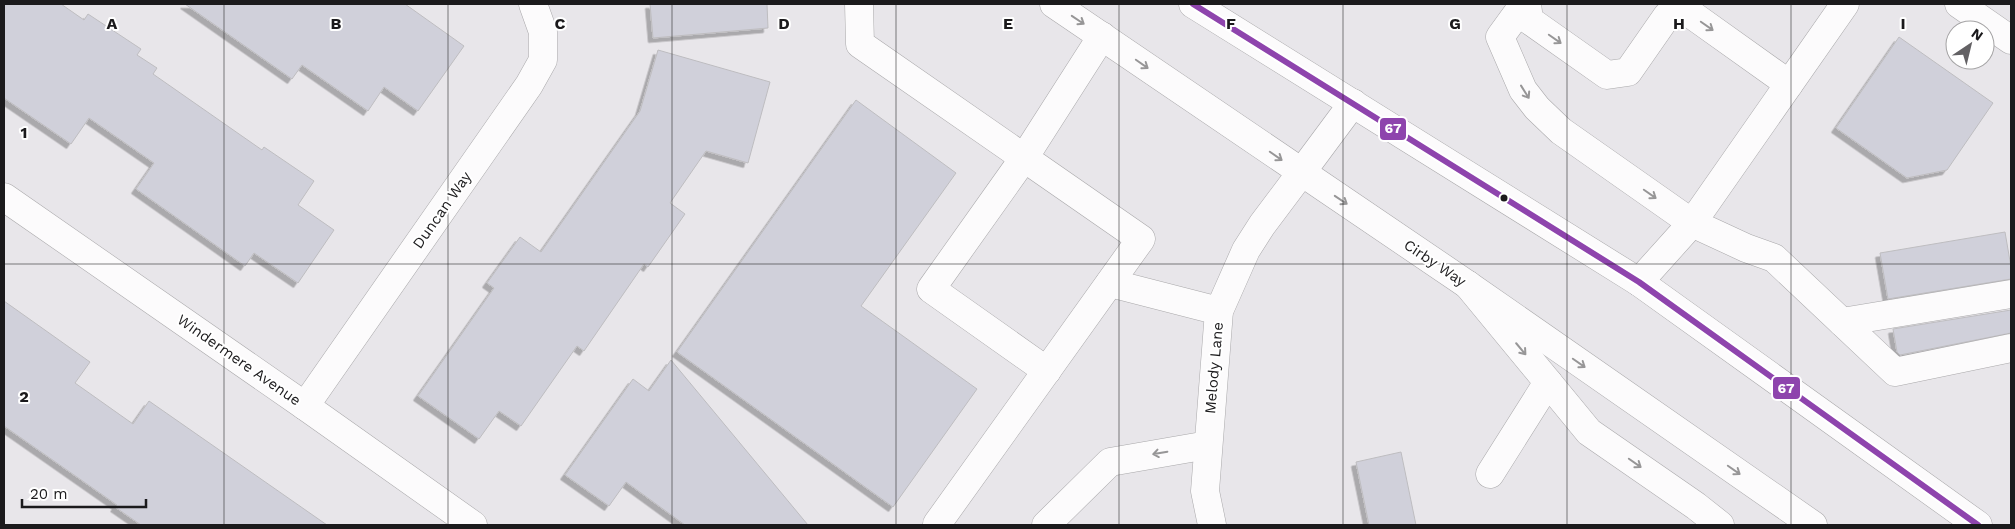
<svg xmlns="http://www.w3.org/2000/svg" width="2015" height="529" viewBox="0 0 2015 529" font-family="'Work Sans',sans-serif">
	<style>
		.building { fill: #d0d0da; stroke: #bebdc0; filter: url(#shadow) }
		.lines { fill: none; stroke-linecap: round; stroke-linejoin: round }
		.minor-casing { stroke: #a9a8aa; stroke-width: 29 }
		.major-casing { stroke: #a9a8aa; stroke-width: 29 }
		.highway-casing { stroke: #a9a8aa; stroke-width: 29 }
		.minor { stroke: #fcfbfc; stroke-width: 28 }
		.major { stroke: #fcfbfc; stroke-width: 28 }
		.highway { stroke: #fcfbfc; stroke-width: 28 }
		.bus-1-casing { stroke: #fff; stroke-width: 10 }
		.bus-1 { stroke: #8e44ad; stroke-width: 6 }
		.oneway { stroke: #979697 }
		.grid { fill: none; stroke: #1b1a1c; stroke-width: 1; stroke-opacity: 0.55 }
		.bus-dot { fill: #1b1a1c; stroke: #fff; stroke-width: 2 }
		.labels { text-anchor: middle; stroke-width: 4; stroke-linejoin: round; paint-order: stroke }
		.street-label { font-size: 15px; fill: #1b1a1c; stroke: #fff }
		.grid-label { font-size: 16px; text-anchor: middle; font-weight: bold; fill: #1b1a1c; stroke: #fff; stroke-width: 4; stroke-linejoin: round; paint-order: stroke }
		.line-badge { stroke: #fff; stroke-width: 2 }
		.badge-label { font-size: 14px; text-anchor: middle; font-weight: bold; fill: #fff }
	</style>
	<defs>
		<filter id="shadow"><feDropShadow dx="-4.5" dy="4.5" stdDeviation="0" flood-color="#0004"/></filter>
	</defs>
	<rect width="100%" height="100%" fill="#e8e6ea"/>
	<g class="building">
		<path d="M4 4H61L84 20 88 14 141 49 137 55 157 68 153 74 262 150 264 147 314 181 298 205 334 230 298 283 254 253 245 266 136 189 154 163 89 118 71 144 4 98Z"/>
		<path d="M185 4H405L464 46 418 111 384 87 368 111 302 65 292 79Z"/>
		<path d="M650 4H767L768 28 653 38Z"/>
		<path d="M1899 37 1993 103 1947 170 1907 178 1836 128Z"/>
		<path d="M658 50 770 82 748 163 706 151 670 203 685 214 648 267 644 264 584 351 577 346 521 426 499 411 479 439 418 396 494 288 487 283 520 237 541 252 640 111Z"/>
		<path d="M856 100 956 173 861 306 977 389 893 507 677 352Z"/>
		<path d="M2005 232 2011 267V279L1888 299 1880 253Z"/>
		<path d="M4 301 90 362 75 383 133 424 149 401 327 525H141L115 507 117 505 4 426Z"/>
		<path d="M2011 310V333L1900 355 1897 352 1893 329Z"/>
		<path d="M671 360 808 525H685L626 482 609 506 565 475 633 379 649 391Z"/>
		<path d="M1401 452 1416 525H1369L1356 462Z"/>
	</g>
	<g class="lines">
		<g class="minor-casing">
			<g id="minor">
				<path d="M859 4 860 44 1141 239 937 524"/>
				<path d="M1524 4 1500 37 1523 90 1537 108 1561 131 1692 223 1746 248 1774 258 1895 372 2011 348"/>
				<path d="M1527 4 1529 20 1607 75 1628 72 1667 16 1688 12 1789 84"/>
				<path d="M1959 4 2011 40"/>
				<path d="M4 197 305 406 473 525"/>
				<path d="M1639 282 1692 223 1845 4"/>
				<path d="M1110 283 1219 311"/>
				<path d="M1842 322 2011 294"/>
				<path d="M1047 371 931 289 1024 158 1102 36"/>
				<path d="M305 406 529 85 543 60V32L533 4"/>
				<path d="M1490 474 1548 382"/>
				<path d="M1046 525 1110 462 1208 445"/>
				<path d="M1212 525 1205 491 1219 311 1246 250 1262 225 1301 173"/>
			</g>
		</g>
		<g class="major-casing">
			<g id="major">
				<path d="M1054 4 1468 285 1813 525"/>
				<path d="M1193 4 1639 282 1978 525"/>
				<path d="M1301 173 1353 103"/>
			</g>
		</g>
		<g class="highway-casing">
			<path id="highway" d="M1468 285 1589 432 1696 506 1720 525"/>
		</g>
		<use href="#minor" class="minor"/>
		<use href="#major" class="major"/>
		<use href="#highway" class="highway"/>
		<g class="bus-1-casing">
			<path id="bus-1" d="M1193 4 1639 282 1978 525"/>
		</g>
		<use href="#bus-1" class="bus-1"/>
	</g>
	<defs><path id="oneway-shaft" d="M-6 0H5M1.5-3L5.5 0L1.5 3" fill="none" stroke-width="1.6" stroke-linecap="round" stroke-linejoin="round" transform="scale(1.25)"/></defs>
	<g class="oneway">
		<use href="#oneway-shaft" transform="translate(1078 20) rotate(34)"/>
		<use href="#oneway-shaft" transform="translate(1707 26) rotate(35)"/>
		<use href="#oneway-shaft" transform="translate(1555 39) rotate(35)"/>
		<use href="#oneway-shaft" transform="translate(1142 64) rotate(35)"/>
		<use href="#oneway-shaft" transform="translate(1525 92) rotate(58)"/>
		<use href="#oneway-shaft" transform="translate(1276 156) rotate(35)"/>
		<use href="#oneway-shaft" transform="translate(1650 194) rotate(35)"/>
		<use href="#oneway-shaft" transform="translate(1341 200) rotate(34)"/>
		<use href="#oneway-shaft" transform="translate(1521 349) rotate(50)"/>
		<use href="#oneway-shaft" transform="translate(1579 363) rotate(35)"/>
		<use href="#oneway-shaft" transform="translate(1160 453) rotate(170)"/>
		<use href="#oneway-shaft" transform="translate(1635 463) rotate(35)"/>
		<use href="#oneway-shaft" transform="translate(1734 470) rotate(35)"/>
	</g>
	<path class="grid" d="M224 4V525M448 4V525M672 4V525M896 4V525M1119 4V525M1343 4V525M1567 4V525M1791 4V525M4 264H2011"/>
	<circle class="bus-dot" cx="1504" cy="198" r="4.5"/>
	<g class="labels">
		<g class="street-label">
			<text transform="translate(442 210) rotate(-55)" y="5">Duncan Way</text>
			<text transform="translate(1435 263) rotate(34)" y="5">Cirby Way</text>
			<text transform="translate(239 360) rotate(35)" y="5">Windermere Avenue</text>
			<text transform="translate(1214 368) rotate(-85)" y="5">Melody Lane</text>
		</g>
	</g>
	<g class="grid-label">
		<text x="112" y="29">A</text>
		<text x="336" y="29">B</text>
		<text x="560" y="29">C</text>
		<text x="784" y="29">D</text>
		<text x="1008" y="29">E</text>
		<text x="1231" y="29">F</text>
		<text x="1455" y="29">G</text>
		<text x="1679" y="29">H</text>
		<text x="1903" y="29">I</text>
		<text x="24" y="138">1</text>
		<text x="24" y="402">2</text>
	</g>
	<g class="line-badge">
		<rect x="1379" y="117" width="28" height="24" rx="5" fill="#8e44ad"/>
		<rect x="1772" y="376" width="29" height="24" rx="5" fill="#8e44ad"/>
	</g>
	<g class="badge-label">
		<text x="1393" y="133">67</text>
		<text x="1786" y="393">67</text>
	</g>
	<rect width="2015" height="529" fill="none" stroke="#1b1a1c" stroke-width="10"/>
	<g transform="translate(1970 45) rotate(35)"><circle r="24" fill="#ffffff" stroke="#a4a3a4"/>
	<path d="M0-4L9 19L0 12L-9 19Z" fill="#636164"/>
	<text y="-8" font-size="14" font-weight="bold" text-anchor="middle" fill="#1b1a1c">N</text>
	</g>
	<path d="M22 499v8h124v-8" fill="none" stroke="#1b1a1c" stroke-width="2.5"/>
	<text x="30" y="499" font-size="15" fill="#1b1a1c" stroke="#ffffff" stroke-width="4" paint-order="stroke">20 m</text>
</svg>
